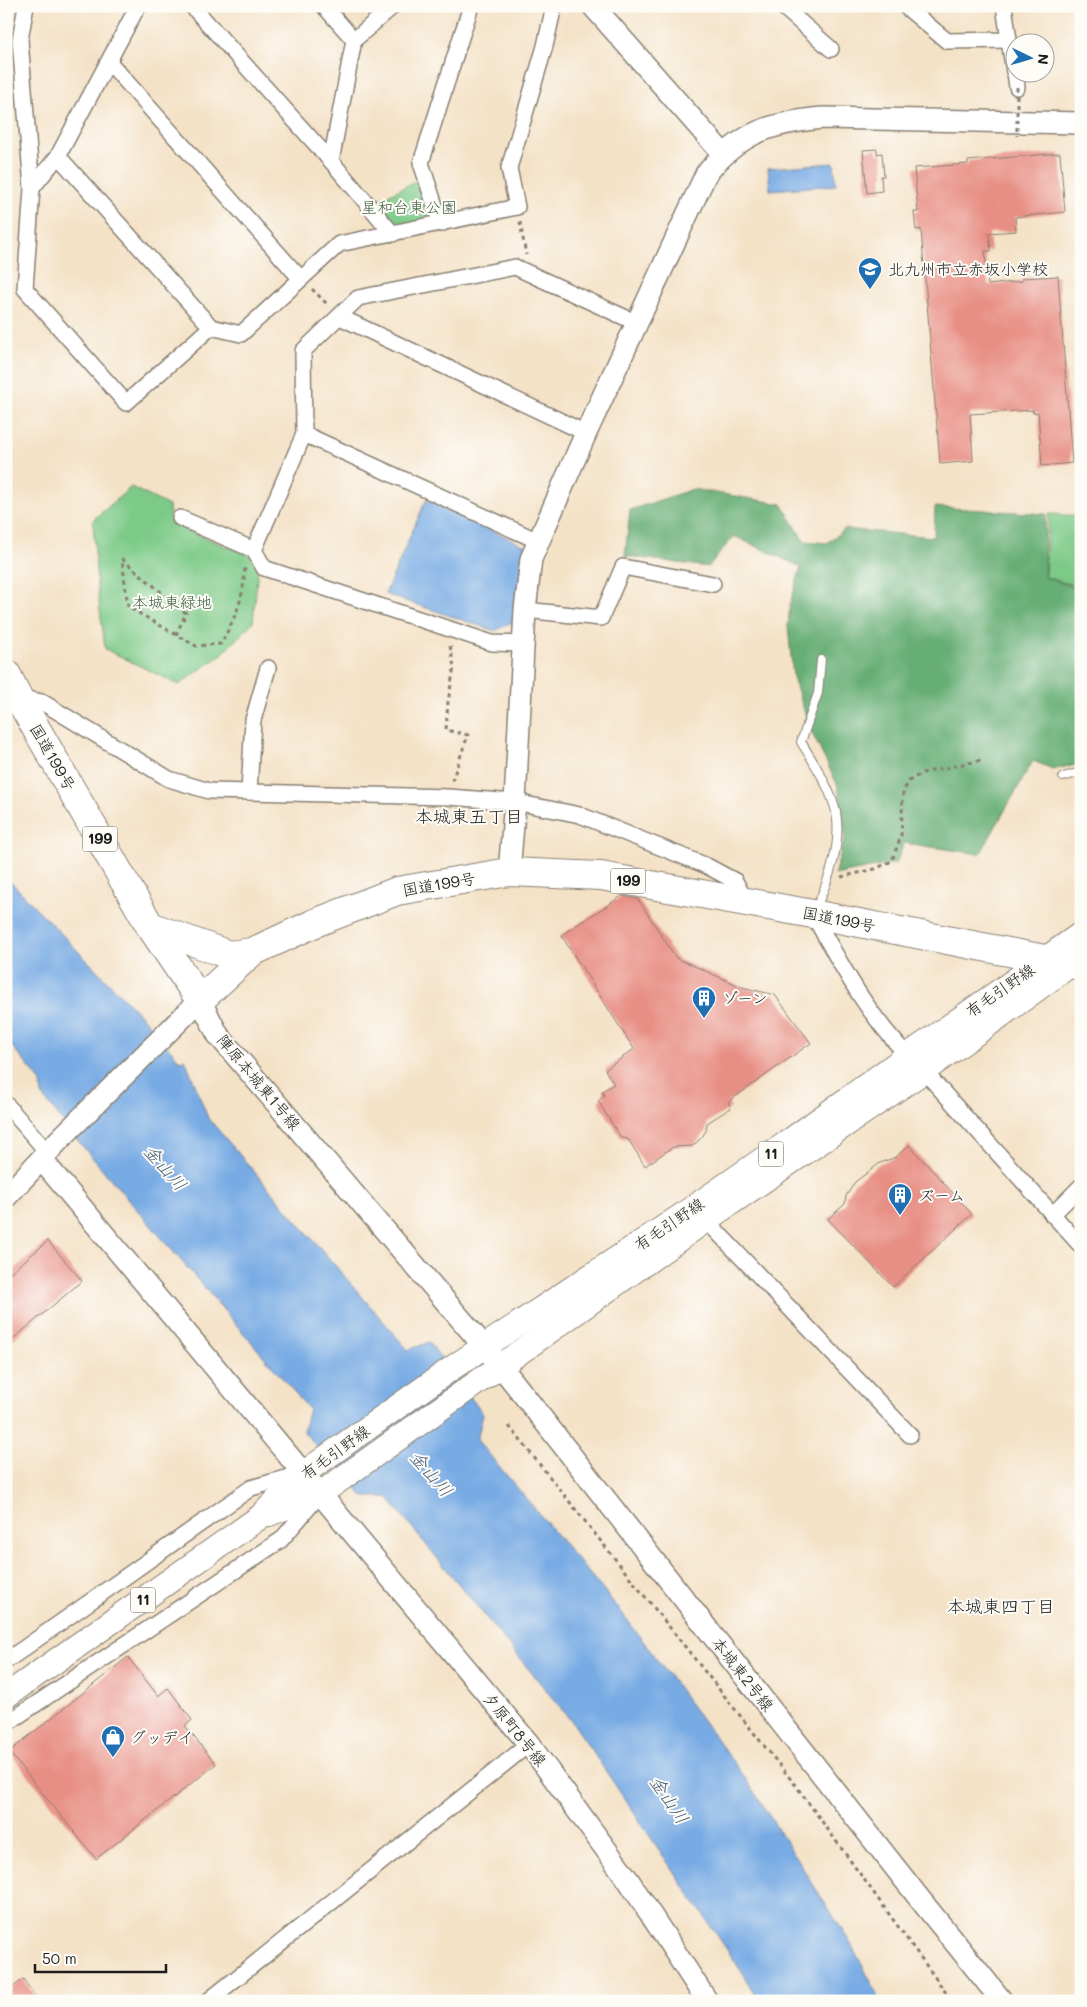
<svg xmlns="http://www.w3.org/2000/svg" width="1087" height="2007" viewBox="0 0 1087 2007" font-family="Mali,'Klee One',sans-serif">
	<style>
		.green { fill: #7dca88; stroke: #4c7352 }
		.forest { fill: #66ae74; stroke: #416548 }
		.water { fill: #78abe4; stroke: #4a6480 }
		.building { fill: #e88f85 }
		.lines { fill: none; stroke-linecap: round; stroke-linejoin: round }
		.lane-casing { stroke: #887f72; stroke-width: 10 }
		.street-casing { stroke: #887f72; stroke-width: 18 }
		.secondary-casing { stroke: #887f72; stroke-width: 24 }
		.primary-casing { stroke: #887f72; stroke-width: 26 }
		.highway-casing { stroke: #887f72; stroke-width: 30 }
		.path { stroke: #887f72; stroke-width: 3; stroke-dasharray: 4 4; stroke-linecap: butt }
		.lane { stroke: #fff; stroke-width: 8 }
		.street { stroke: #fff; stroke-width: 15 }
		.secondary { stroke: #fff; stroke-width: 21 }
		.primary { stroke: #fff; stroke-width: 24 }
		.highway { stroke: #fff; stroke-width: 28 }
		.path-bridge { stroke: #887f72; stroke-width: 3; stroke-dasharray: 4 4; stroke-linecap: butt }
		.labels { text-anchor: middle; stroke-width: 4; stroke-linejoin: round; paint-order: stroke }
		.shield { fill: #fdfcf7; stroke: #605f5e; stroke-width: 1 }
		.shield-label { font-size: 15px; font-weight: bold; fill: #1c1c1c }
		.park-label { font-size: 16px; fill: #436247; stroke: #fdfcf7 }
		.poi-label { font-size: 16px; fill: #1c1c1c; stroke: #fdfcf7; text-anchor: start }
		.street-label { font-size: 16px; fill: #1c1c1c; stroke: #fdfcf7 }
		.neighbourhood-label { font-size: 18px; fill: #1c1c1c; stroke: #fdfcf7 }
		.water-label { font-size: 18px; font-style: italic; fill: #455c76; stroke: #fdfcf7 }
	</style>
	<rect width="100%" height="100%" fill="#fdfcf7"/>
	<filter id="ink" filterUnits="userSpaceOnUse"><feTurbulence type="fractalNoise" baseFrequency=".02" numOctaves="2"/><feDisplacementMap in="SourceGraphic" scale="10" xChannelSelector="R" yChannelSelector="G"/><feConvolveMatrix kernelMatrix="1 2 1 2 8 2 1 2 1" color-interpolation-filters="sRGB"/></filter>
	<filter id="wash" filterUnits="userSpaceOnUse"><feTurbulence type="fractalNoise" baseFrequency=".0096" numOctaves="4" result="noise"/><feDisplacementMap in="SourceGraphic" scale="20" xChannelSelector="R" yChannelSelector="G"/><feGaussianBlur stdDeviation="1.12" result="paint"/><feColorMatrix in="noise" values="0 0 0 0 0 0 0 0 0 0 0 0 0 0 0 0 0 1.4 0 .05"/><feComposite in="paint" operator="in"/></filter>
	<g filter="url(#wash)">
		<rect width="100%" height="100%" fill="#f4e2c7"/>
		<g class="green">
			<path d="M420 179 432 213 426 223C391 229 396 230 374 202Z"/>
			<path d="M131 487 169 506 171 524 251 556 258 568 253 622 222 654 179 685 105 649 97 586 93 520Z"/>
			<path d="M1049 514 1081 516V587L1045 577Z"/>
		</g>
		<path class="forest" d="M693 489 782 504 804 541 827 543 845 529 934 537 935 507 1046 514 1044 577 1081 589V764L1053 769 1033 761 980 854 904 843 896 863 834 875 845 838 838 786 811 731 793 677 788 626 790 604 801 567 734 536 708 567 625 556 630 510Z"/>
		<g class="water">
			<path d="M834 163 836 185 770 190 768 168Z"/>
			<path d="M426 500 526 546 514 621 495 631 385 594Z"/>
			<path d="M6 877 148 1023 180 1061 185 1059 208 1118 408 1350 429 1342 483 1414 477 1440 619 1609 744 1776 851 1944 881 2001H759L736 1963 573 1723 387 1497H364L303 1431 309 1409 78 1141 42 1095 41 1082 6 1039Z"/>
		</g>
		<g id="blocks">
			<g class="building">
				<path d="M877 149V154L882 153 884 176H881L882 191 867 193 863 150Z"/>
				<path d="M1060 153 1065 212 1015 217 1016 231 989 233 991 251H985L988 285 1022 281V278L1058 276 1072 463 1042 466 1038 412 1033 413V410L970 414 973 461 940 464 921 229 916 230 914 212H918L914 168 968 164V161Z"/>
				<path d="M622 896 638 899 676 958 742 987 775 995 811 1043 728 1102 731 1108 707 1123 706 1131 702 1137 693 1146 673 1147 645 1166 628 1139 621 1138 598 1101 604 1096 602 1091 614 1084 605 1070 634 1049 561 935Z"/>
				<path d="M909 1145 972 1214 893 1287 828 1219 845 1204 846 1196 855 1182 880 1163 896 1157Z"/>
				<path d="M48 1241 82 1281 6 1345V1276Z"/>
				<path d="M128 1657 158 1696 168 1688 192 1720 185 1726 216 1764 96 1859 9 1752Z"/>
				<path d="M23 1979 39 2001H6V1993Z"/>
			</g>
		</g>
	</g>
	<g filter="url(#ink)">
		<use href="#blocks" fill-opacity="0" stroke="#887f72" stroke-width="1"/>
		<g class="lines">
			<g class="lane-casing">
				<g id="lane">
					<path d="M1063 777 1081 772"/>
					<path d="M815 910C829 880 842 845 836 812 831 789 813 761 801 742L818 693 821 660"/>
				</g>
			</g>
			<g class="street-casing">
				<g id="street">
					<path d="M26 6 20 40 32 188 25 289 126 403 211 327 58 156"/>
					<path d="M192 6 331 161 393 234"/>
					<path d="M324 6 354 40"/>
					<path d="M782 6 831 49"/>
					<path d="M905 6 947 41 1009 40 1004 6"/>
					<path d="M1009 40 1014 72"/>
					<path d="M109 62 300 278"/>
					<path d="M1015 72 1017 87"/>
					<path d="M331 161 354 40 393 6"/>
					<path d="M32 188 58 156 138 6"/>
					<path d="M441 224 421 163 471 6"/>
					<path d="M340 317 586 433"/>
					<path d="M211 327 241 334 339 244 517 207 509 168 545 46 554 6"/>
					<path d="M304 434 254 550 264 568 492 643 523 644"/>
					<path d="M180 518 254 550"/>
					<path d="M538 541 304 434 303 351 358 298 515 267 637 323"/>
					<path d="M525 610 601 618 623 567 713 584"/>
					<path d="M18 697 42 702 169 779 209 791 448 797 515 802 580 815 707 866 735 881 746 902"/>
					<path d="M249 792 253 720 268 668"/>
					<path d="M813 914C844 971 874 1027 924 1071L1081 1246"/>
					<path d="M6 1104 48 1153"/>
					<path d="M1052 1215 1081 1186"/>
					<path d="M706 1220 910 1435"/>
					<path d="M6 1661 251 1488 300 1474"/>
					<path d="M6 1724 281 1540 316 1499"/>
					<path d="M208 2001 529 1744"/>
				</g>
			</g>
			<g class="secondary-casing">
				<g id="secondary">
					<path d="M593 6 723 154"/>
					<path d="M509 872 515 802 525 610 531 559 586 433 706 174C741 132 770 123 823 118L1081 123"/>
					<path d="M42 1160 529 1744 629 1881 707 2001"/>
					<path d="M6 1197 60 1139 200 1000 218 1035 500 1365 919 1898 1002 2001"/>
				</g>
			</g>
			<g class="primary-casing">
				<g id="primary">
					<path d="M269 1514 320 1494 706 1220 924 1071 1081 957"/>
					<path d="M6 1696 260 1517 304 1473 318 1463 455 1366 681 1216 788 1142 907 1056 1081 934"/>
				</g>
			</g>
			<g class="highway-casing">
				<g id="highway">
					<path d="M6 673 18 697 150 926 200 1000 252 952 315 923 397 891 509 872 601 876 813 914 1081 966"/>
					<path d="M150 926 229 955 252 952"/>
				</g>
			</g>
			<g class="path">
				<path d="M520 222 526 255"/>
				<path d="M312 289 329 306"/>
				<path d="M176 635 186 613 122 559 128 607 196 646 221 644C237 613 243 602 245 566"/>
				<path d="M450 646 454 667 448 702 446 730 468 735 452 781"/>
				<path d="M841 877 875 869 892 861 901 836 903 792 909 781 922 773 982 760"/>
				<path d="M509 1426 797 1787 952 2001"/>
			</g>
			<use href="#lane" class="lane"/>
			<use href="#street" class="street"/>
			<use href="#secondary" class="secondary"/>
			<use href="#primary" class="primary"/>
			<use href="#highway" class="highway"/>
			<path class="path-bridge" d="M1017 87V136"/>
		</g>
	</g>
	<defs>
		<g id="school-pin" transform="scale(1.25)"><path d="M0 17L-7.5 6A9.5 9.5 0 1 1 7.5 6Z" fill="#1f6fb2" stroke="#fdfcf7"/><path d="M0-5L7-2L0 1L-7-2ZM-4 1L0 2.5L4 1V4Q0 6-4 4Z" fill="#fff"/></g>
		<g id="building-pin" transform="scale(1.25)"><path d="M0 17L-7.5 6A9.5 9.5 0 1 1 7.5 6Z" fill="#1f6fb2" stroke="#fdfcf7"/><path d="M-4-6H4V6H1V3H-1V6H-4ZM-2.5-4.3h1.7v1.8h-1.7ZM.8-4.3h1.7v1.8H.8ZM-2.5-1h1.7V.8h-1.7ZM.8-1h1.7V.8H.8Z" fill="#fff"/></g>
		<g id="shop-pin" transform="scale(1.25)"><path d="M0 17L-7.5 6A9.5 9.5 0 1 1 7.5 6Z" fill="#1f6fb2" stroke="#fdfcf7"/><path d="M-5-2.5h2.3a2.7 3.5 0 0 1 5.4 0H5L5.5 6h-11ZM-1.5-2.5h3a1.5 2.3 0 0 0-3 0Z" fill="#fff"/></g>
	</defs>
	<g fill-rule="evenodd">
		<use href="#school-pin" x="870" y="269"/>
		<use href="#building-pin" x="704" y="998"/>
		<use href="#building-pin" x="900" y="1195"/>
		<use href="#shop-pin" x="113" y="1737"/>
	</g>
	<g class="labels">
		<g class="shield">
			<rect x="82.5" y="826.5" width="35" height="25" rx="4"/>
			<rect x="610.5" y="868.5" width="35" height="25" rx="4"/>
			<rect x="758.5" y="1141.5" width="25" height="25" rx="4"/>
			<rect x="130.5" y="1587.5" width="25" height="25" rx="4"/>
		</g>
		<g class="shield-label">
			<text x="100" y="844">199</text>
			<text x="628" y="886">199</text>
			<text x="771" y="1159">11</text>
			<text x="143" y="1605">11</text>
		</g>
		<g class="park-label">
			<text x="409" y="213">星和台東公園</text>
			<text x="172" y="608">本城東緑地</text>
		</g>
		<g class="poi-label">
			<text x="888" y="275">北九州市立赤坂小学校</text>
			<text x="722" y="1004">ゾーン</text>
			<text x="918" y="1201">ズーム</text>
			<text x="130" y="1743">グッデイ</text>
		</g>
		<g class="street-label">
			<text transform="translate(53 757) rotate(60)" y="6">国道199号</text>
			<text transform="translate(439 884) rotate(-10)" y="6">国道199号</text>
			<text transform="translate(839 919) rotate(11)" y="6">国道199号</text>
			<text transform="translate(1000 990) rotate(-35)" y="6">有毛引野線</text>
			<text transform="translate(259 1082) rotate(50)" y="6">陣原本城東1号線</text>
			<text transform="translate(669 1224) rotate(-34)" y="6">有毛引野線</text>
			<text transform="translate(335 1452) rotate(-36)" y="6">有毛引野線</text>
			<text transform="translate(743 1674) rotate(52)" y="6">本城東2号線</text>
			<text transform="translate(515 1729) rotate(51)" y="6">夕原町8号線</text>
		</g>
		<g class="neighbourhood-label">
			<text x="469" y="823">本城東五丁目</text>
			<text x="1001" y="1613">本城東四丁目</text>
		</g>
		<g class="water-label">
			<text transform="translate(165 1168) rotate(49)" y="6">金山川</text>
			<text transform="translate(431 1474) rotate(49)" y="6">金山川</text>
			<text transform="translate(669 1800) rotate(56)" y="6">金山川</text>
		</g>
	</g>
	<rect width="1087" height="2007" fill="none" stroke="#fdfcf7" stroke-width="25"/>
	<g transform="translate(1030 58) rotate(95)"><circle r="24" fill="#fdfcf7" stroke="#a3a29f"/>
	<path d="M0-4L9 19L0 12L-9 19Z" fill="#1f6fb2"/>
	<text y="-8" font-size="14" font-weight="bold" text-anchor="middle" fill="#1c1c1c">N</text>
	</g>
	<path d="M35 1964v8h131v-8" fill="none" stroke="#1c1c1c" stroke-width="2.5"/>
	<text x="42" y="1964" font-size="15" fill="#1c1c1c" stroke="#fdfcf7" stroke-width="4" paint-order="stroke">50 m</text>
</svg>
